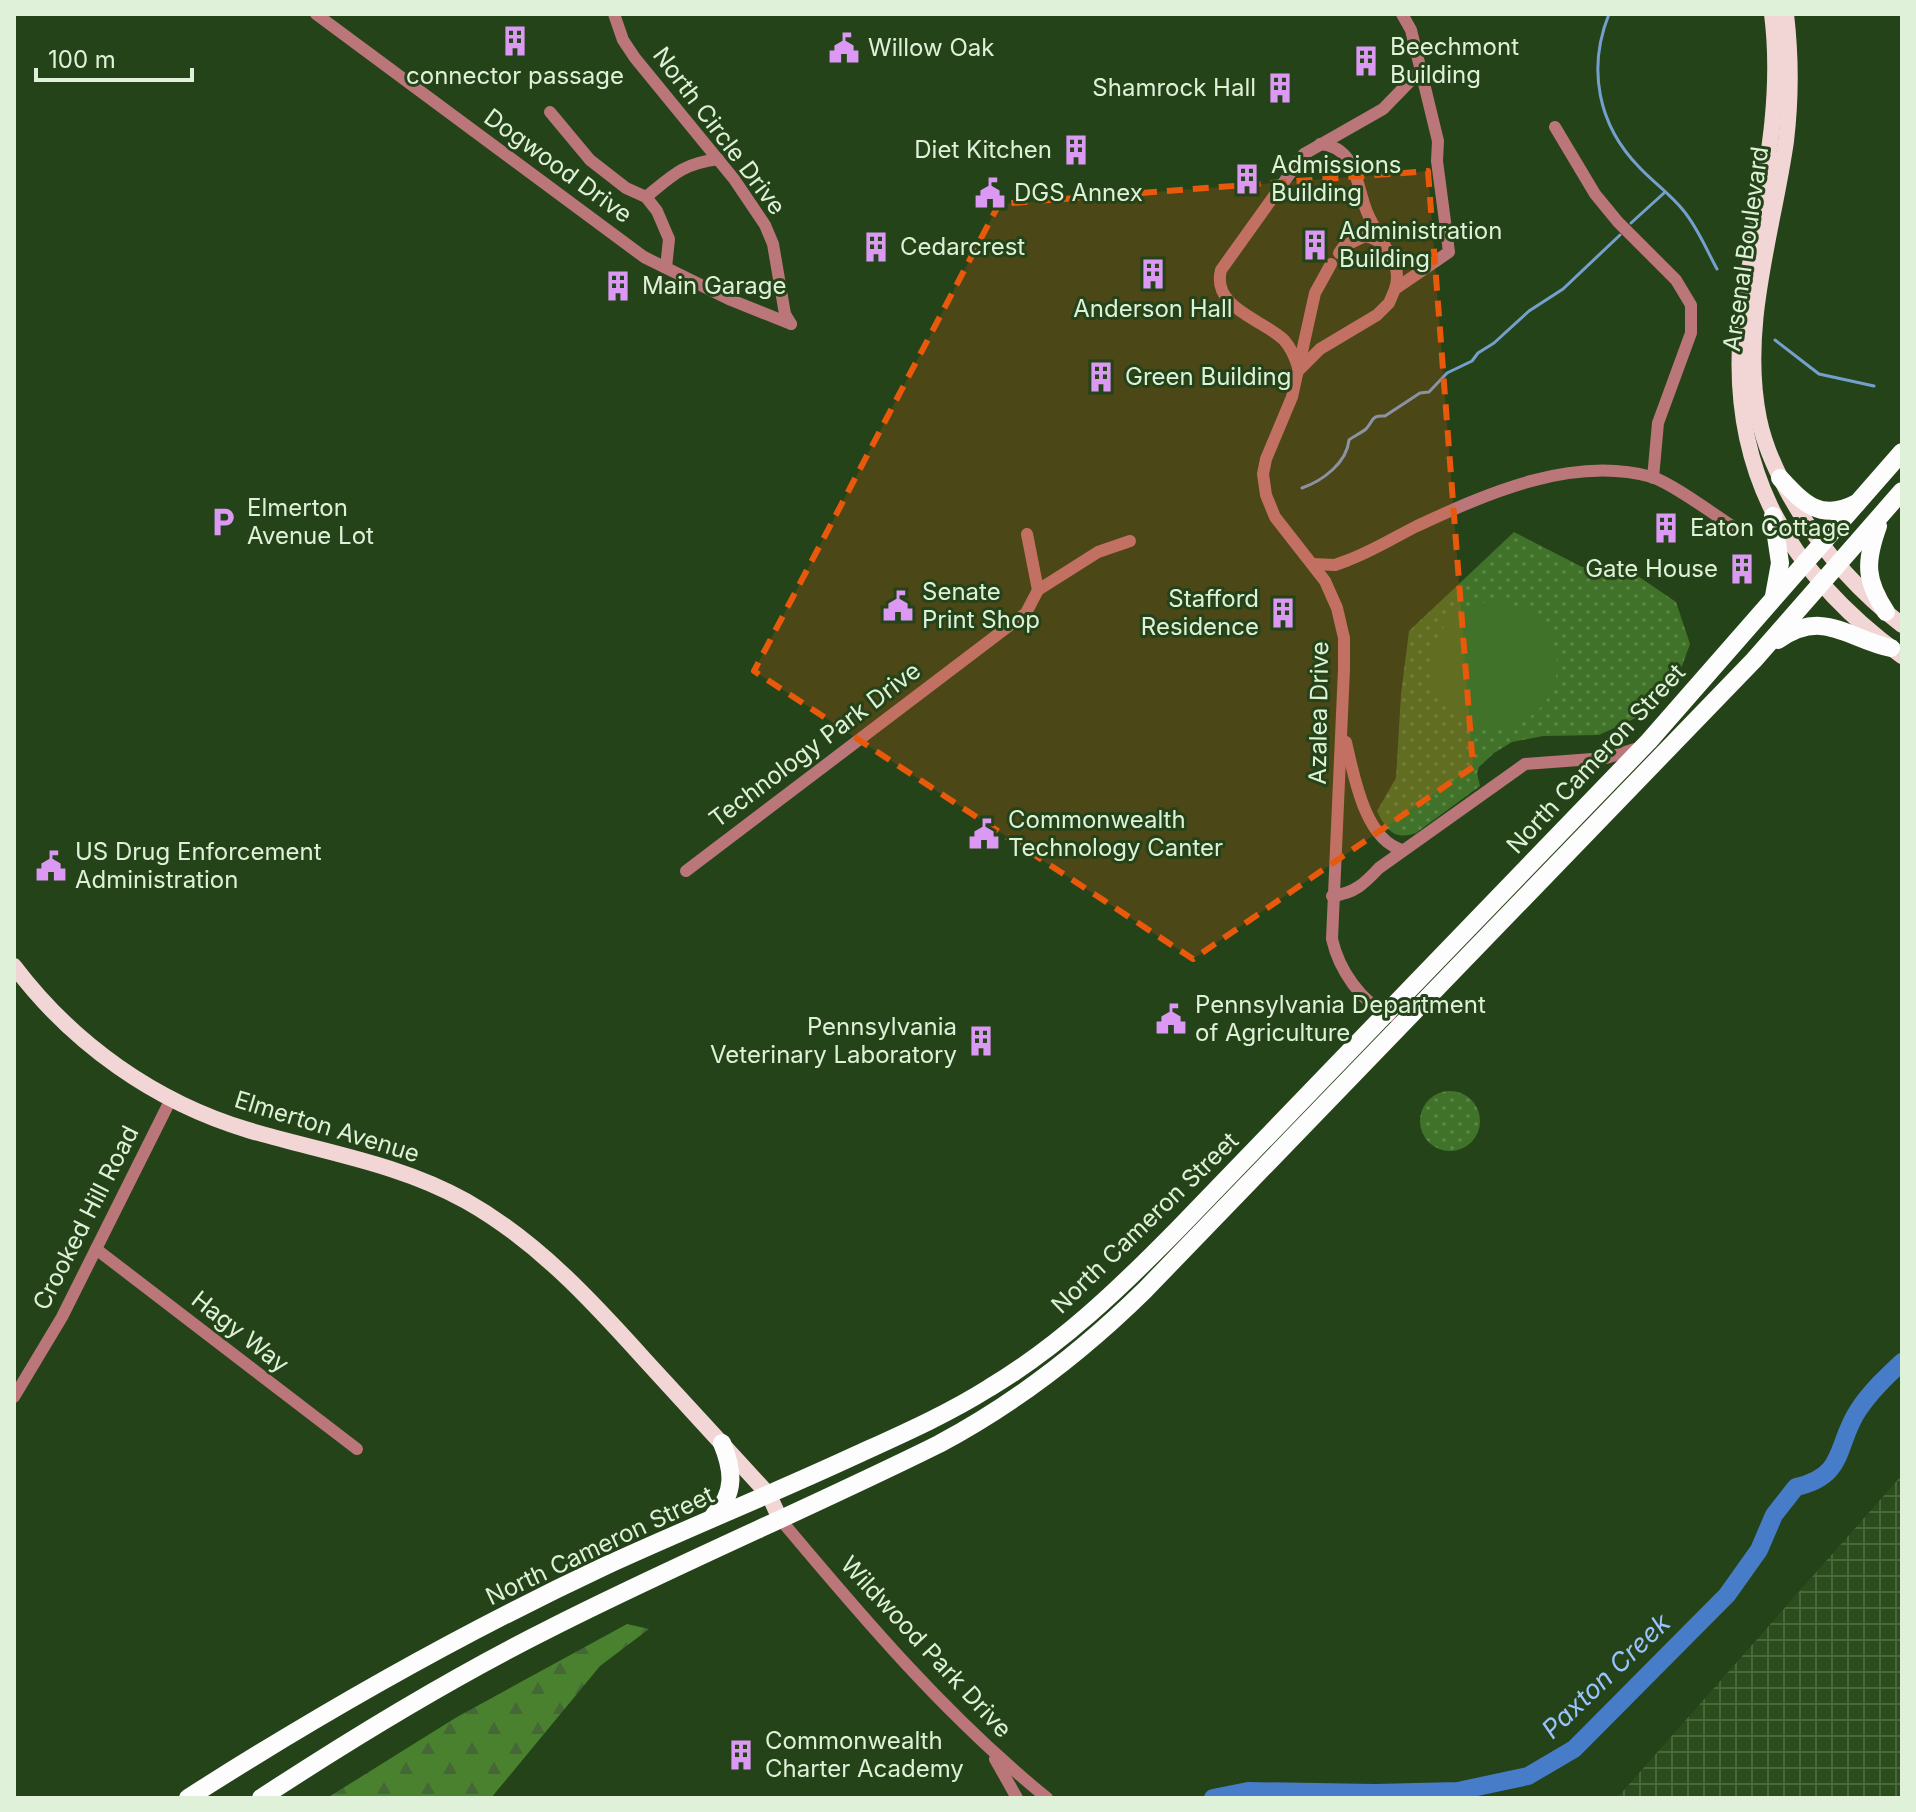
<svg xmlns="http://www.w3.org/2000/svg" width="1916" height="1812" viewBox="0 0 1916 1812" font-family="Inter,sans-serif">
	<style>
		.industrial { fill: url(#industrial-grid) }
		.grass { fill: url(#grass-dots) }
		.forest { fill: url(#forest-firs) }
		.garden { fill: #407329 }
		.lines { fill: none; stroke-linecap: round; stroke-linejoin: round }
		.stream { stroke: #75a0cd; stroke-width: 3 }
		.river { stroke: #477dc8; stroke-width: 18 }
		.minor { stroke: #ba7679; stroke-width: 12 }
		.major { stroke: #f2d5d5; stroke-width: 16 }
		.highway { stroke: #fdfdfd; stroke-width: 18 }
		.marked { fill: #e8590c; fill-opacity: 0.2; stroke: #e8590c; stroke-width: 6; stroke-dasharray: 16 10; stroke-linejoin: round }
		.labels { text-anchor: middle; stroke-width: 6; stroke-linejoin: round; paint-order: stroke }
		.poi-label { font-size: 24px; fill: #dff1d8; stroke: #254319; text-anchor: start }
		.street-label { font-size: 24px; fill: #dff1d8; stroke: #254319 }
		.water-label { font-size: 26px; font-style: italic; fill: #9ac3fe; stroke: #254319 }
	</style>
	<defs>
		<pattern id="industrial-grid" width="8" height="8" patternUnits="userSpaceOnUse" patternTransform="scale(2)"><rect width="8" height="8" fill="#2b4d1c"/><path d="M0 4h8M4 0v8" fill="none" stroke="#49673c"/></pattern>
		<pattern id="grass-dots" width="8" height="8" patternUnits="userSpaceOnUse" patternTransform="scale(2)"><rect width="8" height="8" fill="#407329"/><path d="M2 2h.1M6 6h.1" fill="none" stroke="#5b8747" stroke-width="1.8" stroke-linecap="round"/></pattern>
		<pattern id="forest-firs" width="22" height="20" patternUnits="userSpaceOnUse" patternTransform="scale(2)"><rect width="22" height="20" fill="#49812f"/><path d="M5 1l3.5 6h-7zM16 11l3.5 6h-7z" fill="#466737"/></pattern>
	</defs>
	<rect width="100%" height="100%" fill="#254319"/>
	<path class="industrial" d="M1902 1475V1798H1617Z"/>
	<g class="grass">
		<path d="M1514 532 1582 567 1626 568 1676 602 1690 644 1682 666 1660 687 1649 706 1638 717 1599 735 1543 736 1512 742 1494 753 1479 767 1477 773 1480 786 1416 833C1394 841 1386 829 1377 811L1396 778 1401 694 1409 631Z"/>
		<circle cx="1450" cy="1121" r="30"/>
	</g>
	<path class="forest" d="M627 1624 649 1629 600 1666 491 1798H327L457 1717Z"/>
	<circle class="garden" cx="1494" cy="665" r="63"/>
	<g class="lines">
		<g class="stream">
			<path d="M1609 14C1587 69 1598 125 1639 167 1653 182 1670 194 1683 210 1698 228 1706 249 1717 269"/>
			<path d="M1631 223 1664 193"/>
			<path d="M1775 340 1819 374 1874 386"/>
			<path d="M1302 488C1322 481 1347 463 1349 440 1354 436 1361 433 1366 429 1374 420 1371 415 1385 416L1420 393 1429 392 1447 373 1472 361 1478 353 1494 343 1529 311 1563 289 1620 235"/>
		</g>
		<path class="river" d="M1213 1798 1248 1791 1375 1793 1458 1791 1528 1776 1574 1749 1727 1595 1759 1550 1774 1515 1796 1487C1847 1476 1835 1444 1859 1409 1871 1391 1887 1376 1902 1362"/>
		<g class="minor">
			<path d="M316 14 644 257 731 300 791 324"/>
			<path d="M614 14 623 40 635 58 734 179 765 225 773 244 785 314 791 324"/>
			<path d="M550 112 590 160 626 188 646 197 657 211 669 239 666 268"/>
			<path d="M1555 127 1595 194 1618 222 1676 280 1691 305V333L1658 423 1653 478"/>
			<path d="M1320 144C1357 147 1356 185 1367 212 1372 224 1379 235 1385 246"/>
			<path d="M646 197C673 175 682 164 718 159"/>
			<path d="M1339 253 1344 246 1365 236C1388 240 1402 267 1395 289"/>
			<path d="M1331 264 1315 293 1292 397 1266 459 1263 474 1266 495 1275 517 1325 581 1337 608 1344 638V669L1332 939C1339 970 1361 1002 1390 1016"/>
			<path d="M1298 367C1295 357 1291 348 1284 340 1264 320 1211 308 1221 270L1304 154 1383 109 1420 71"/>
			<path d="M1299 370 1320 349 1377 315 1389 303 1395 289 1449 252 1437 161 1438 141 1411 30 1402 14"/>
			<path d="M1313 564 1335 565 1346 561C1371 552 1393 538 1417 526 1488 493 1573 455 1652 477 1674 484 1720 519 1741 532"/>
			<path d="M1038 590 1098 552 1130 541"/>
			<path d="M1346 742C1354 776 1365 841 1403 850"/>
			<path d="M686 871 1026 613 1038 590 1027 534"/>
			<path d="M1332 896C1355 893 1364 884 1379 868L1525 764 1606 758 1635 749"/>
			<path d="M96 1249 357 1449"/>
			<path d="M14 1397 62 1317 171 1099"/>
			<path d="M780 1519C863 1618 946 1716 1047 1798"/>
			<path d="M995 1759 1017 1798"/>
		</g>
		<g class="major">
			<path d="M1772 14C1785 115 1756 211 1743 310 1724 460 1782 568 1902 656"/>
			<path d="M1786 14C1791 57 1791 99 1786 141 1773 232 1740 327 1759 419 1766 453 1782 484 1800 513 1827 556 1862 594 1902 625"/>
			<path d="M14 966C73 1044 155 1102 248 1130 322 1152 398 1163 466 1201 537 1241 592 1301 646 1361 687 1406 728 1450 769 1495L780 1519"/>
		</g>
		<g class="highway">
			<path d="M1780 478C1804 504 1821 522 1857 503"/>
			<path d="M1773 516 1780 563 1774 596"/>
			<path d="M1878 526C1865 562 1865 580 1886 612"/>
			<path d="M1778 640C1823 608 1848 639 1891 648"/>
			<path d="M714 1515C736 1493 733 1470 722 1443"/>
			<path d="M188 1798C321 1713 462 1633 605 1566 688 1528 772 1494 854 1456 900 1435 946 1415 989 1388 1061 1345 1120 1288 1178 1229L1649 741 1902 452"/>
			<path d="M261 1798C354 1737 449 1679 549 1629 677 1564 810 1508 939 1444 1016 1403 1083 1351 1145 1290L1754 660 1902 491"/>
		</g>
	</g>
	<path class="marked" d="M1428 171 1473 767 1193 959 754 671 999 204Z"/>
	<defs>
		<g id="building-bare" transform="scale(2.4)"><path d="M-4-6H4V6H1V3H-1V6H-4ZM-2.5-4.3h1.7v1.8h-1.7ZM.8-4.3h1.7v1.8H.8ZM-2.5-1h1.7V.8h-1.7ZM.8-1h1.7V.8H.8Z" fill="#dc99f4" stroke="#254319" stroke-width="2.5" paint-order="stroke"/></g>
		<g id="civic-bare" transform="scale(2.4)"><path d="M-.6-6.5H3V-4.5H.6V-3L4-1V1h2V6H-6V1h2V-1L-.6-3ZM-1.2 2.5V6h2.4V2.5Z" fill="#dc99f4" stroke="#254319" stroke-width="2.5" paint-order="stroke"/></g>
		<g id="parking-bare" transform="scale(2.4)"><path d="M-3.5-5.5H1a3.5 3.5 0 0 1 0 7H-1V5.5H-3.5ZM-1-3.4V-.6H.8a1.4 1.4 0 0 0 0-2.8Z" fill="#dc99f4" stroke="#254319" stroke-width="2.5" paint-order="stroke"/></g>
	</defs>
	<g fill-rule="evenodd">
		<use href="#building-bare" x="515" y="41"/>
		<use href="#civic-bare" x="844" y="48"/>
		<use href="#building-bare" x="1366" y="61"/>
		<use href="#building-bare" x="1280" y="88"/>
		<use href="#building-bare" x="1076" y="150"/>
		<use href="#building-bare" x="1247" y="179"/>
		<use href="#civic-bare" x="990" y="193"/>
		<use href="#building-bare" x="1315" y="245"/>
		<use href="#building-bare" x="876" y="247"/>
		<use href="#building-bare" x="1153" y="274"/>
		<use href="#building-bare" x="618" y="286"/>
		<use href="#building-bare" x="1101" y="377"/>
		<use href="#parking-bare" x="223" y="522"/>
		<use href="#building-bare" x="1666" y="528"/>
		<use href="#building-bare" x="1742" y="569"/>
		<use href="#civic-bare" x="898" y="606"/>
		<use href="#building-bare" x="1283" y="613"/>
		<use href="#civic-bare" x="984" y="834"/>
		<use href="#civic-bare" x="51" y="866"/>
		<use href="#civic-bare" x="1171" y="1019"/>
		<use href="#building-bare" x="981" y="1041"/>
		<use href="#building-bare" x="741" y="1755"/>
	</g>
	<g class="labels">
		<g class="poi-label">
			<text x="1390" y="55">Beechmont<tspan x="1390" dy="28">Building</tspan></text>
			<text x="868" y="56">Willow Oak</text>
			<text x="515" y="84" text-anchor="middle">connector passage</text>
			<text x="1256" y="96" text-anchor="end">Shamrock Hall</text>
			<text x="1052" y="158" text-anchor="end">Diet Kitchen</text>
			<text x="1271" y="173">Admissions<tspan x="1271" dy="28">Building</tspan></text>
			<text x="1014" y="201">DGS Annex</text>
			<text x="1339" y="239">Administration<tspan x="1339" dy="28">Building</tspan></text>
			<text x="900" y="255">Cedarcrest</text>
			<text x="642" y="294">Main Garage</text>
			<text x="1153" y="317" text-anchor="middle">Anderson Hall</text>
			<text x="1125" y="385">Green Building</text>
			<text x="247" y="516">Elmerton<tspan x="247" dy="28">Avenue Lot</tspan></text>
			<text x="1690" y="536">Eaton Cottage</text>
			<text x="1718" y="577" text-anchor="end">Gate House</text>
			<text x="922" y="600">Senate<tspan x="922" dy="28">Print Shop</tspan></text>
			<text x="1259" y="607" text-anchor="end">Stafford<tspan x="1259" dy="28">Residence</tspan></text>
			<text x="1008" y="828">Commonwealth<tspan x="1008" dy="28">Technology Canter</tspan></text>
			<text x="75" y="860">US Drug Enforcement<tspan x="75" dy="28">Administration</tspan></text>
			<text x="1195" y="1013">Pennsylvania Department<tspan x="1195" dy="28">of Agriculture</tspan></text>
			<text x="957" y="1035" text-anchor="end">Pennsylvania<tspan x="957" dy="28">Veterinary Laboratory</tspan></text>
			<text x="765" y="1749">Commonwealth<tspan x="765" dy="28">Charter Academy</tspan></text>
		</g>
		<g class="street-label">
			<text transform="translate(719 131) rotate(53)" y="8">North Circle Drive</text>
			<text transform="translate(558 166) rotate(36)" y="8">Dogwood Drive</text>
			<text transform="translate(1746 249) rotate(-82)" y="8">Arsenal Boulevard</text>
			<text transform="translate(1319 713) rotate(-89)" y="8">Azalea Drive</text>
			<text transform="translate(815 745) rotate(-37)" y="8">Technology Park Drive</text>
			<text transform="translate(1596 759) rotate(-47)" y="8">North Cameron Street</text>
			<text transform="translate(327 1127) rotate(17)" y="8">Elmerton Avenue</text>
			<text transform="translate(86 1218) rotate(-63)" y="8">Crooked Hill Road</text>
			<text transform="translate(1145 1223) rotate(-44)" y="8">North Cameron Street</text>
			<text transform="translate(240 1332) rotate(38)" y="8">Hagy Way</text>
			<text transform="translate(600 1546) rotate(-25)" y="8">North Cameron Street</text>
			<text transform="translate(926 1647) rotate(47)" y="8">Wildwood Park Drive</text>
		</g>
		<g class="water-label">
			<text transform="translate(1606 1676) rotate(-44)" y="9">Paxton Creek</text>
		</g>
	</g>
	<rect width="1916" height="1812" fill="none" stroke="#dff1d8" stroke-width="32"/>
	<path d="M36 68v12h156v-12" fill="none" stroke="#dff1d8" stroke-width="4"/>
	<text x="48" y="68" font-size="24" fill="#dff1d8" stroke="#254319" stroke-width="6" paint-order="stroke">100 m</text>
</svg>
